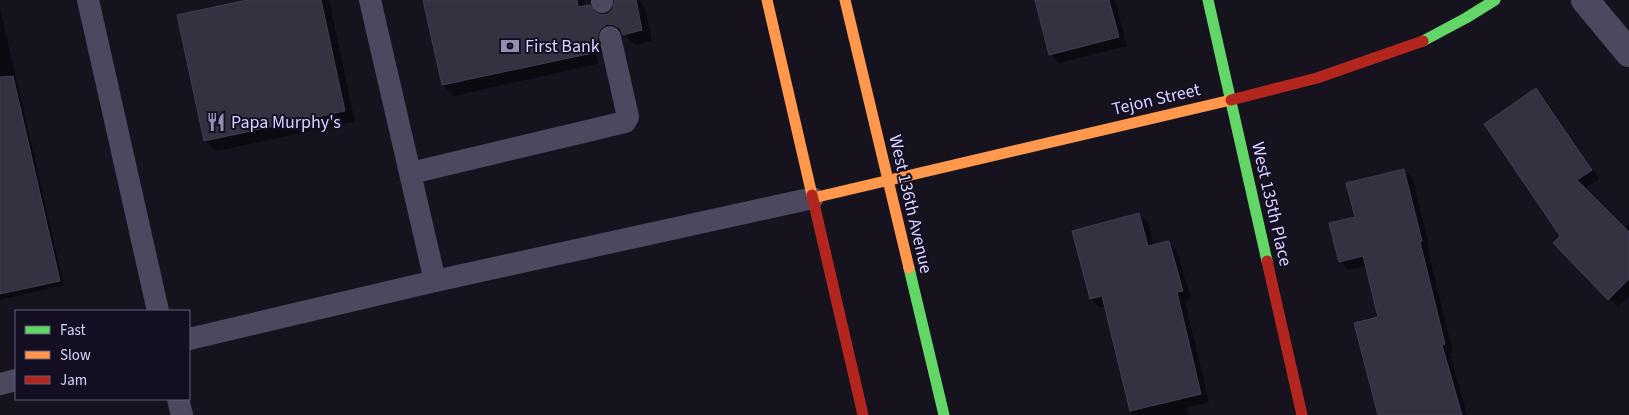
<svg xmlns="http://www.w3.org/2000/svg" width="1629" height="415" viewBox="0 0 1629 415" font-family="'Source Sans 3',sans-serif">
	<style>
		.shadow { fill: #0007 }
		.building { fill: #353140; stroke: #443d52 }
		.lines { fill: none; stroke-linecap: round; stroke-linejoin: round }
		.lane { stroke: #4c485f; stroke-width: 22 }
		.street { stroke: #4c485f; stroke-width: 28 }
		.fast { stroke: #63d668; stroke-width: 11 }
		.slow { stroke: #ff974d; stroke-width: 11 }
		.jam { stroke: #b3261e; stroke-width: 11 }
		.labels { text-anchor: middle; stroke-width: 4; stroke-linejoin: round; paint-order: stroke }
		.poi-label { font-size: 18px; fill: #dbd1fe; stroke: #140e23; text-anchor: start }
		.street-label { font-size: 18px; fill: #dbd1fe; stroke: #140e23 }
	</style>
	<rect width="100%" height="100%" fill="#16131e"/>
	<g class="shadow">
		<path d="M253 0H329L355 122 216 151 205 140Z"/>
		<path d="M425 0H584L586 7 589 6 598 15 602 16 609 15 614 10 618 0H638L645 7 652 41 635 45 625 35H618L608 51 596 53 598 64 454 96 443 85Z"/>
		<path d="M1036 0H1115L1127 46 1059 63 1050 54Z"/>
		<path d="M0 8 64 285 0 300Z"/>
		<path d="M1536 90 1545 98 1599 179 1585 189 1624 228 1629 223V296L1618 307 1555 243 1561 236Z"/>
		<path d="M1404 170 1413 179 1430 250H1428L1453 353 1450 354 1467 415H1380L1379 318 1366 266 1349 270 1340 261 1356 218Z"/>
		<path d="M1139 214 1148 223 1154 246 1169 242 1177 251 1191 299 1185 301 1209 402 1187 408 1189 415H1132L1106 306 1100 308 1091 299 1073 231Z"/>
	</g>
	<g class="building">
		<path d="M247 0H321L345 111 204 141 177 15Z"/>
		<path d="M423 0H577L578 7 590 5 595 13 602 15 608 14 613 9 615 0H636L642 30 623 35 620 28 614 25 607 24 601 28 598 33 597 40 586 43 588 54 442 85Z"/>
		<path d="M1035 0H1109L1119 37 1049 55Z"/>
		<path d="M13 76 60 281 0 294V77Z"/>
		<path d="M1536 88 1592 170 1577 180 1629 232V279L1608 300 1553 243 1560 236 1484 124Z"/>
		<path d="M1404 169 1422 241 1420 242 1445 344 1442 345 1462 415H1378L1354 323 1378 317 1363 256 1339 262 1329 223 1355 217 1346 183Z"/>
		<path d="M1139 213 1148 246 1169 241 1183 291 1177 292 1201 394 1130 411 1102 296 1090 299 1072 231Z"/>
	</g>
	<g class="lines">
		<g class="lane">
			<path d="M88 0 158 311"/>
			<path d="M370 0 435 281"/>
			<path d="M602 0V2"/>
			<path d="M411 173 625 122 628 117 610 37"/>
			<path d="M189 339 435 281 813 198"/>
			<path d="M0 384 16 380"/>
			<path d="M178 399 182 415"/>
		</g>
		<path class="street" d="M1585 0 1629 53"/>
		<g class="fast">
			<path d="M1208 0 1267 261"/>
			<path d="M1423 41 1466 18 1495 0"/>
			<path d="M909 268 944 415"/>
		</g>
		<g class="slow">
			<path d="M767 0 812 195"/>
			<path d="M845 0 909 268"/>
			<path d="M813 198 1231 100"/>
		</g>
		<g class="jam">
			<path d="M1231 100 1317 78 1423 41"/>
			<path d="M812 195 863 415"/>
			<path d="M1267 261 1302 415"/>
		</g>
	</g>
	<defs>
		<g id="bank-bare" transform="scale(1.5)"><path d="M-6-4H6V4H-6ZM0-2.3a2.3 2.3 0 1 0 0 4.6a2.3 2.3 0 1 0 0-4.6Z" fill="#968eb0" stroke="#140e23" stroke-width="2.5" paint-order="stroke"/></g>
		<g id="restaurant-bare" transform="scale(1.5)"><path d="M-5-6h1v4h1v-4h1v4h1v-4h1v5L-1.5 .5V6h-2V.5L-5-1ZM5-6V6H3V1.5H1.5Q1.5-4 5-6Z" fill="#968eb0" stroke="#140e23" stroke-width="2.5" paint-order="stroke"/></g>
	</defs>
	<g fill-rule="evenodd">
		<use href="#bank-bare" x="510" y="46"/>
		<use href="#restaurant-bare" x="216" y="122"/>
	</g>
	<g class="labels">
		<g class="poi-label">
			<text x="525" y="52">First Bank</text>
			<text x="231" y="128">Papa Murphy's</text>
		</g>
		<g class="street-label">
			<text transform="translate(1156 99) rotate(-13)" y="6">Tejon Street</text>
			<text transform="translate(911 204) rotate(77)" y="6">West 136th Avenue</text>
			<text transform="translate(1272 204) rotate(77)" y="6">West 135th Place</text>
		</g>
	</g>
	<rect x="15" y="310" width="175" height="90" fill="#140e23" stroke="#645c7b"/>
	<rect x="25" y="326" width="25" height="8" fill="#63d668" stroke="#645c7b"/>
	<text x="60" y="335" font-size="15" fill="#dbd1fe">Fast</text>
	<rect x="25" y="351" width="25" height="8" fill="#ff974d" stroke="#645c7b"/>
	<text x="60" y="360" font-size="15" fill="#dbd1fe">Slow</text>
	<rect x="25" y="376" width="25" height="8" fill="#b3261e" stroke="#645c7b"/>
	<text x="60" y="385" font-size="15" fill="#dbd1fe">Jam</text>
</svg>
